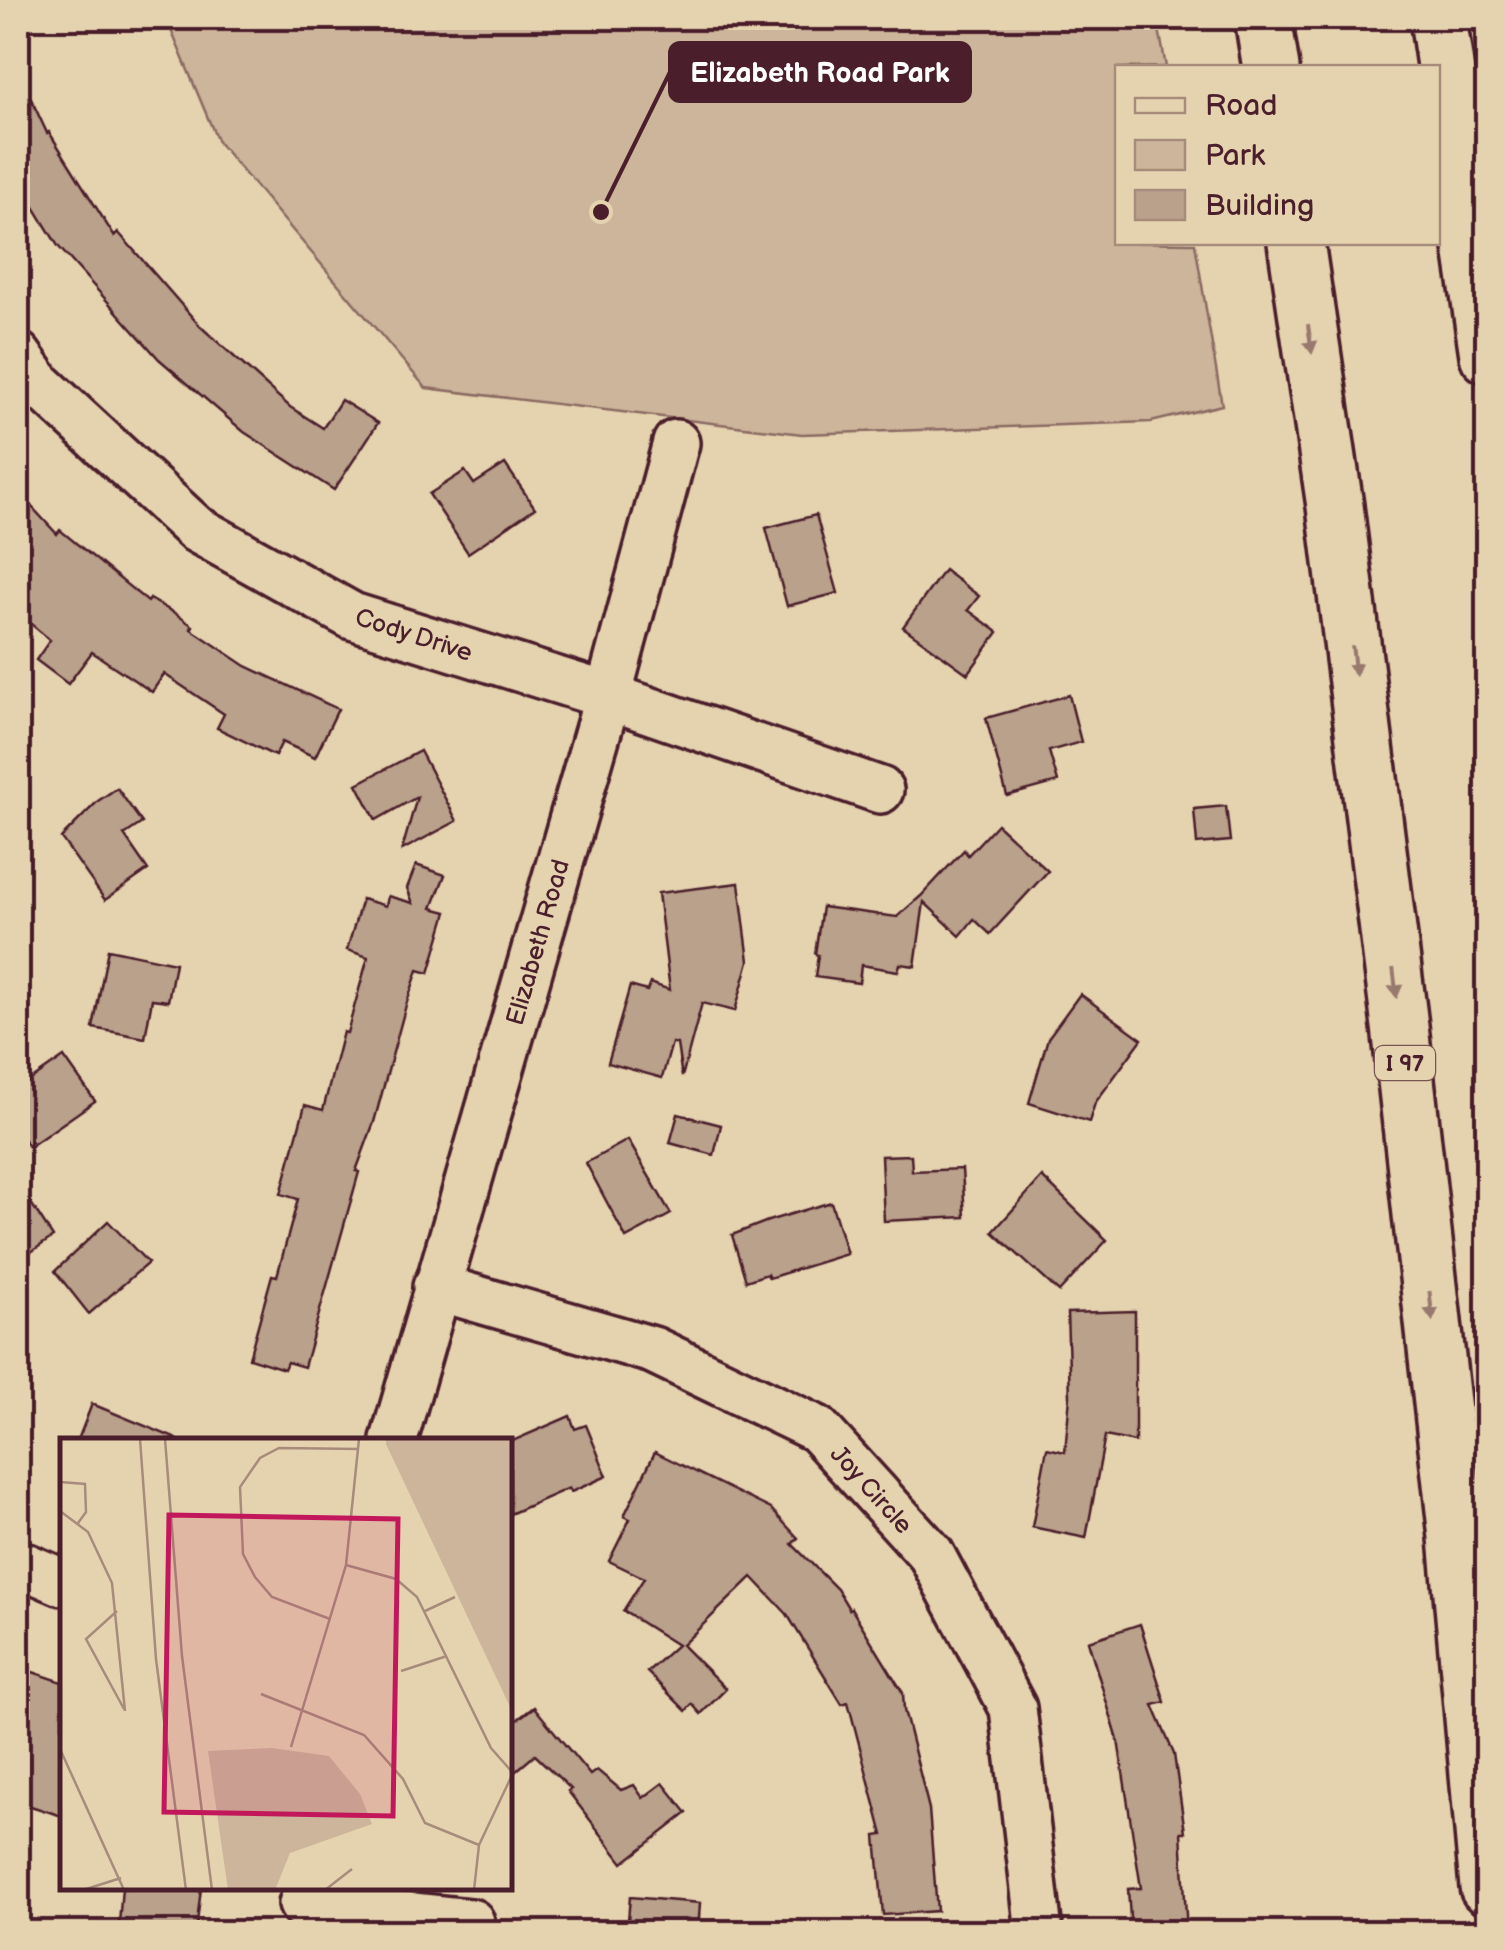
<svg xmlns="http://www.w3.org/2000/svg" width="1505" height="1950" viewBox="0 0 1505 1950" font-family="'Balsamiq Sans',sans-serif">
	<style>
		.green { fill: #ccb59a; stroke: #8b6a62; stroke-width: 2.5 }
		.building { fill: #baa18b; stroke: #4a1f2b; stroke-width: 2.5 }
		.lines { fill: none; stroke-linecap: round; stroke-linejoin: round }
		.street-casing { stroke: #4a1f2b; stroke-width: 52 }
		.highway-casing { stroke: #4a1f2b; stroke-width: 62 }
		.street { stroke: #e5d3b0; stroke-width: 45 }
		.highway { stroke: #e5d3b0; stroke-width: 55 }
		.oneway { fill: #98796e }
		.labels { text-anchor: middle; stroke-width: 8; stroke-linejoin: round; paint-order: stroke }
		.shield { fill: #e5d3b0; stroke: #785553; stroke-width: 2.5 }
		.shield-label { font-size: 22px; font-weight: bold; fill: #4a1f2b }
		.street-label { font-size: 25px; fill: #4a1f2b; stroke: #e5d3b0 }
		.inset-road { fill: none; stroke: #a78b7b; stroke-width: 2.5 }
		.view { fill: #c2185b; fill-opacity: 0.15; stroke: #c2185b; stroke-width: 5 }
		.inset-edge { fill: none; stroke: #4a1f2b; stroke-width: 5 }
		.leader { fill: none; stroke: #4a1f2b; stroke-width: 4 }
		.callout-dot { fill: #4a1f2b; stroke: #e5d3b0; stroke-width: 4 }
		.callout { fill: #4a1f2b; stroke: #4a1f2b; stroke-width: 4 }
		.callout-label { font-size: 28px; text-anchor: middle; font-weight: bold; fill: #fff }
	</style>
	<rect width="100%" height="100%" fill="#e5d3b0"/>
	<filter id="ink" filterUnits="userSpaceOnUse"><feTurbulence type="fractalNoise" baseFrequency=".01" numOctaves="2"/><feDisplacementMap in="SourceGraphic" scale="20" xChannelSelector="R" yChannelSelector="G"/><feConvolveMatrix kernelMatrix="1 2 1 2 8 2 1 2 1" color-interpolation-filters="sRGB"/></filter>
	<g filter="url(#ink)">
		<path class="green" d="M166 18H1157L1166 67 1118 68V242L1195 243 1222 405 1151 422 802 434 426 388 218 142Z"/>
		<g class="building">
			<path d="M18 71 47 133 49 132 114 236 118 232 200 326 290 407 323 428 341 400 378 423 334 490 244 432 159 359 58 246 18 181Z"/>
			<path d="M505 464 535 508 468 553 429 494 465 471 474 484Z"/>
			<path d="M18 492 57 534 60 530 148 602 150 599 176 614 193 626 191 629 246 666 338 709 315 757 282 742 275 756 217 728 224 714 164 674 152 692 92 652 68 684 36 660 50 640 18 613Z"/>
			<path d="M816 515 838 593 787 606 766 528Z"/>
			<path d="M944 570 979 596 968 610 998 632 968 674 903 627Z"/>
			<path d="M1069 695 1081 742 1049 751 1058 782 1007 796 986 718Z"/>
			<path d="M420 751 457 821 402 850 417 797 376 820 357 784Z"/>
			<path d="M117 788 142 823 124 835 148 870 105 900 61 838 98 801Z"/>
			<path d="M1226 806 1230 841 1197 844 1194 809Z"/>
			<path d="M997 824 1048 871 990 934 974 919 960 936 924 902 915 966 900 964 898 971 861 965 859 983 815 977 818 955 815 954 822 907 897 917 921 896 964 850 968 855Z"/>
			<path d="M416 865 445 875 432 908 447 912 429 973 418 970 406 1005 374 1122 356 1171 359 1172 304 1367 287 1362 284 1369 249 1358 272 1275 277 1276 298 1199 281 1194 305 1105 323 1110 343 1032 347 1033 368 957 347 950 362 899 386 906 388 896 413 903 407 888Z"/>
			<path d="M739 883 749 961 735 1011 702 1003 682 1077 677 1044 672 1043 662 1078 608 1063 630 986 647 991 650 983 670 990 658 893Z"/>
			<path d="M108 949 175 963 168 1001 152 999 145 1038 93 1028Z"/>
			<path d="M1080 994 1142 1039 1095 1103 1089 1122 1029 1103 1048 1038Z"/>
			<path d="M64 1057 95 1101 29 1147 18 1131V1089Z"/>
			<path d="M678 1114 721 1125 714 1155 670 1143Z"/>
			<path d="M628 1140 671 1214 626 1238 586 1163Z"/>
			<path d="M911 1155 912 1171 962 1169 965 1217 884 1221 881 1156Z"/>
			<path d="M1042 1177 1107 1240 1059 1292 993 1232Z"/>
			<path d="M18 1183 53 1237 18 1261Z"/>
			<path d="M831 1202 847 1254 769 1278 767 1274 746 1281 732 1235 768 1221Z"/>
			<path d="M108 1221 148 1263 89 1314 55 1271Z"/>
			<path d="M1135 1311V1442L1105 1436 1086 1538 1032 1527 1047 1448 1065 1452 1070 1396 1067 1313Z"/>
			<path d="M92 1404 177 1439V1440H78Z"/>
			<path d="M570 1416 575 1429 586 1425 607 1476 571 1492 569 1488 510 1514V1442Z"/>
			<path d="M655 1452 771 1509 798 1538 792 1544 837 1589 849 1609 851 1608 903 1693 904 1710 929 1809 937 1911 883 1915 876 1836 883 1835 848 1702 842 1704 787 1614 752 1577 682 1645 726 1689 701 1714 692 1704 686 1711 647 1672 677 1645 623 1611 644 1578 609 1561 630 1519 624 1516Z"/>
			<path d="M1140 1624 1165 1702 1153 1705 1174 1754 1185 1832H1181L1187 1932H1131L1128 1889 1141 1888 1118 1740 1088 1641Z"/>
			<path d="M18 1667 62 1682V1816L18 1802Z"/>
			<path d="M534 1707 590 1775 597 1770 621 1790 634 1785 643 1798 663 1783 687 1813 623 1863 568 1791 571 1789 535 1755 510 1776V1725Z"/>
			<path d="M122 1888H201L196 1932 119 1924Z"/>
			<path d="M630 1897 700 1903 698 1932H627Z"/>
		</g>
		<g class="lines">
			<g class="street-casing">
				<g id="street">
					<path d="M18 355 38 383 196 529 352 616 608 696 880 790"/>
					<path d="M436 1287 653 1350 817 1429 931 1554 1013 1708 1039 1932"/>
					<path d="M394 1440 608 696 676 443"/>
					<path d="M18 1563 62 1582"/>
					<path d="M302 1904 471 1922"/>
				</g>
			</g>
			<g class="highway-casing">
				<g id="highway">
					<path d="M1263 18 1271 68"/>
					<path d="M1438 18 1488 355"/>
					<path d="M1296 242 1335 506 1400 1026 1457 1537 1488 1887"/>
				</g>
			</g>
			<use href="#street" class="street"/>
			<use href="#highway" class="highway"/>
		</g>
		<defs><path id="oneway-solid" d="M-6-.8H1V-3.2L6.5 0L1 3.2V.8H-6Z" transform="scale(2.5)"/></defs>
		<g class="oneway">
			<use href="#oneway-solid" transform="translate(1310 339) rotate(82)"/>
			<use href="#oneway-solid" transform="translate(1354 661) rotate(83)"/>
			<use href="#oneway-solid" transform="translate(1395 983) rotate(83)"/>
			<use href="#oneway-solid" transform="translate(1431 1306) rotate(84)"/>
		</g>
	</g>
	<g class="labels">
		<rect class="shield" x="1375" y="1046" width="60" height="34" rx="8"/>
		<g class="shield-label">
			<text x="1405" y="1071">I 97</text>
		</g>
		<g class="street-label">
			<text transform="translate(414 634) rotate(18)" y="9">Cody Drive</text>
			<text transform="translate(537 942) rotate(-74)" y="9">Elizabeth Road</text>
			<text transform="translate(872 1489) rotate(48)" y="9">Joy Circle</text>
		</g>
	</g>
	<g transform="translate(60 1438)">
		<rect width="452" height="452" fill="#e5d3b0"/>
		<path d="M326 1H452V273L326 6ZM212 310 269 318 300 356 312 386 230 415 215 452H168L148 313Z" fill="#ccb59a"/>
		<path class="inset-road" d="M80 1 96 221 126 452M105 1 122 218 152 452M0 44 25 46 26 74 18 85M0 73 28 94 52 145 65 273M286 127 336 141 357 159 431 310 453 335M57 173 26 201 64 271M365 173 395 159M270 181 212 159 195 139 183 116 180 49 200 20 219 10 299 11M341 233 387 218M201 256 304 297 343 341 365 385 419 407M231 309 286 127 299 1M0 311 64 452M23 452 61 440M265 452 292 431M414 452 419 407 453 335"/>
		<path class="view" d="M109 77 338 81 333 378 104 374Z"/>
		<rect width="452" height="452" class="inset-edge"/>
	</g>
	<path class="leader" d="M601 212L670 72"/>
	<circle class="callout-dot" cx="601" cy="212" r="10"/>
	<rect class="callout" x="670" y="43" width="300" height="58" rx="10"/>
	<g class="callout-label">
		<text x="820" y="82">Elizabeth Road Park</text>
	</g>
	<rect width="1505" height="1950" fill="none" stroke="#e5d3b0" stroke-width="60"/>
	<rect x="30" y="30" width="1445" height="1890" fill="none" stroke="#4a1f2b" stroke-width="4" filter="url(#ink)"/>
	<rect x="1115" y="65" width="325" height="180" fill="#e5d3b0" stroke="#a78b7b" stroke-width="2.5"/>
	<rect x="1135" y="98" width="50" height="15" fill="#e5d3b0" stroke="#a78b7b" stroke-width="2.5"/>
	<text x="1205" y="115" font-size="30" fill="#4a1f2b">Road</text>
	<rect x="1135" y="140" width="50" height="30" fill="#ccb59a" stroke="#a78b7b" stroke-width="2.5"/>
	<text x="1205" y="165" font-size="30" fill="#4a1f2b">Park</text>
	<rect x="1135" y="190" width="50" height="30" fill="#baa18b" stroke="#a78b7b" stroke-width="2.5"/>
	<text x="1205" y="215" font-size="30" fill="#4a1f2b">Building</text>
</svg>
